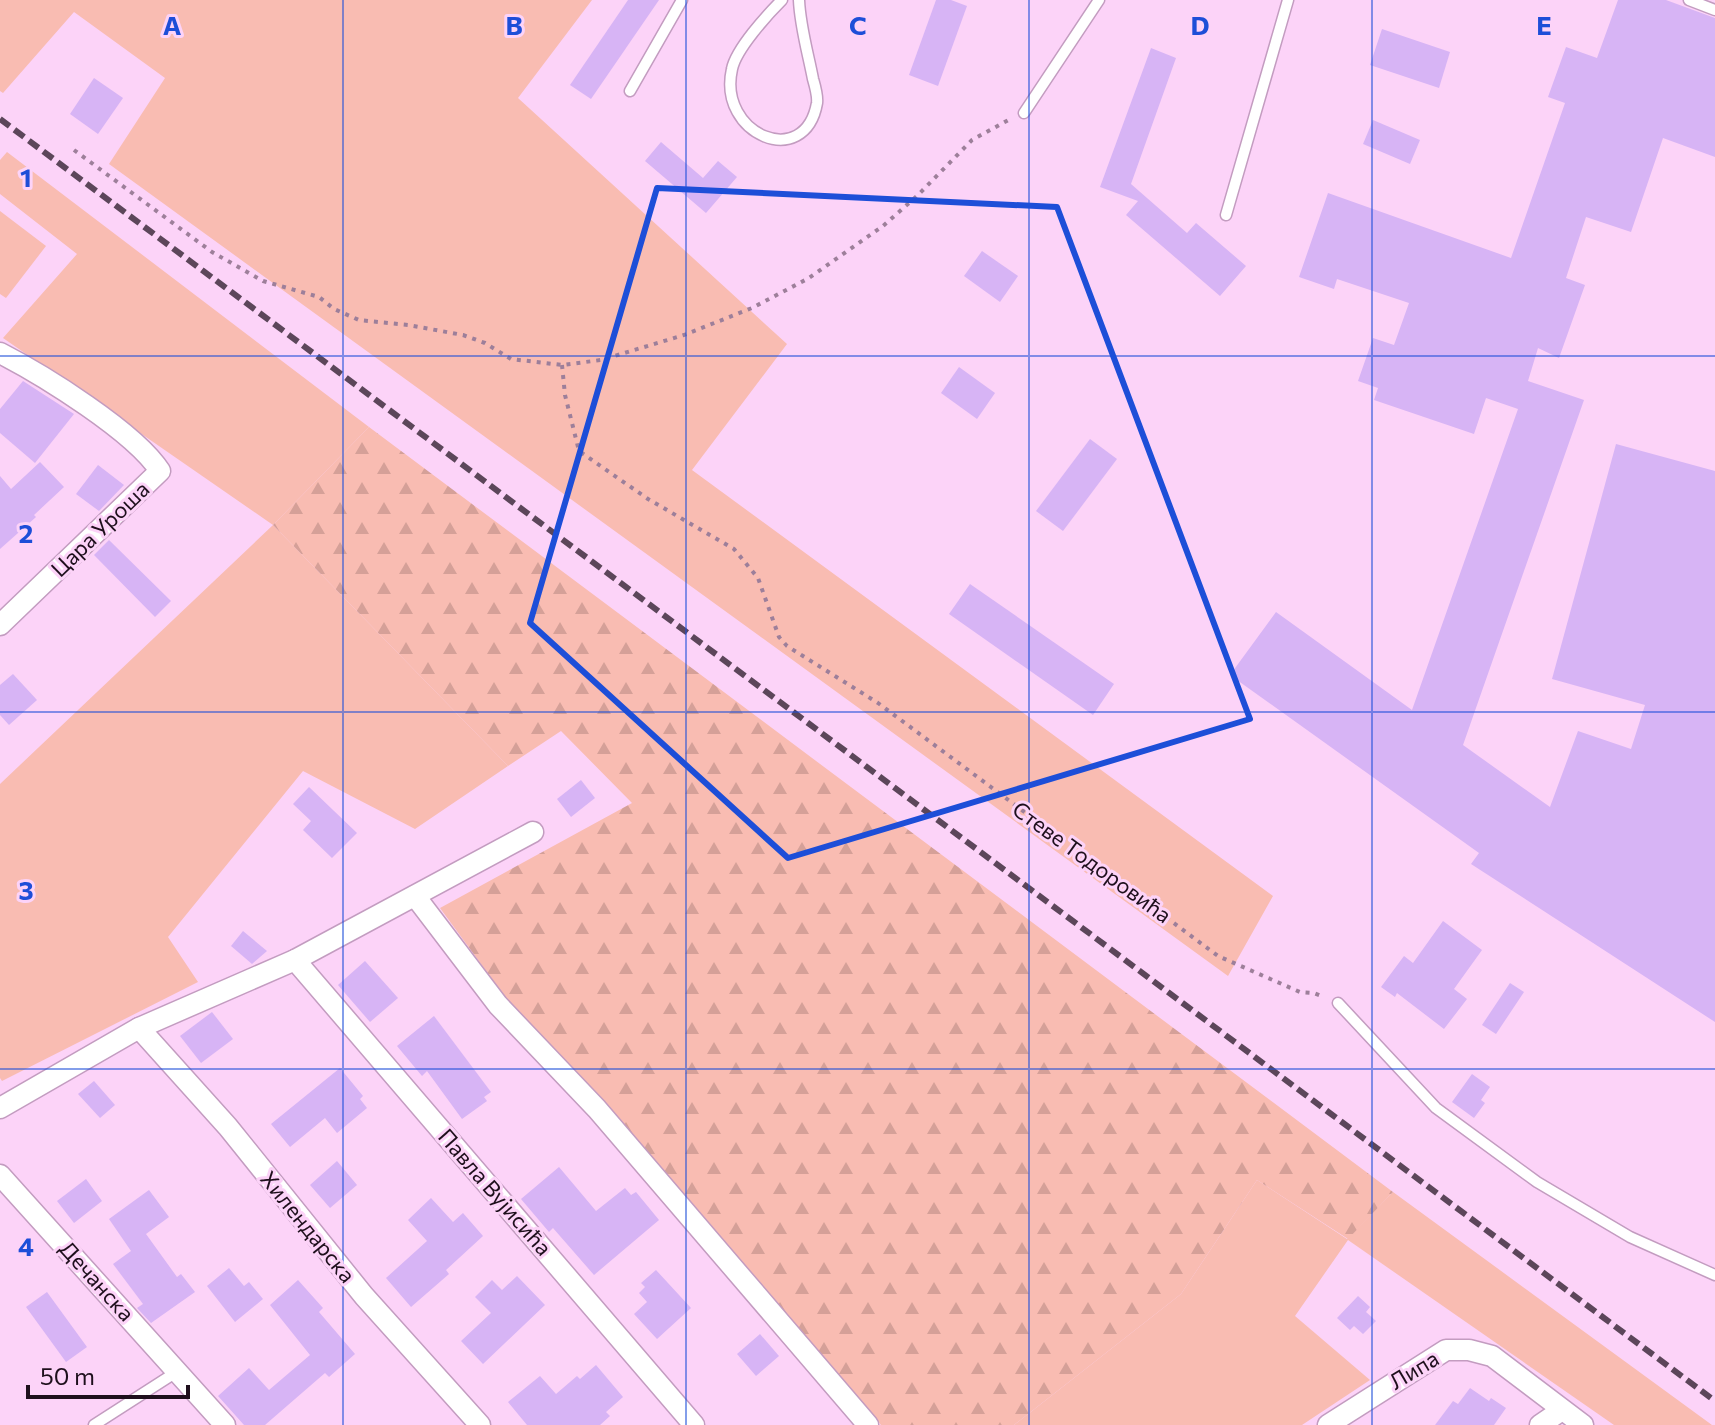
<svg xmlns="http://www.w3.org/2000/svg" width="1715" height="1425" viewBox="0 0 1715 1425" font-family="Commissioner,sans-serif">
	<style>
		.grass { fill: #f9bcb2 }
		.forest { fill: url(#forest-firs) }
		.building { fill: #d7b4f5 }
		.lines { fill: none; stroke-linecap: round; stroke-linejoin: round }
		.lane-casing { stroke: #c39cc0; stroke-width: 13 }
		.street-casing { stroke: #c39cc0; stroke-width: 23 }
		.path { stroke: #9d7f9a; stroke-width: 4; stroke-dasharray: 4 6; stroke-linecap: butt }
		.lane { stroke: #fff; stroke-width: 10 }
		.street { stroke: #fff; stroke-width: 20 }
		.rail { stroke: #5c465a; stroke-width: 6; stroke-dasharray: 12 6; stroke-linecap: butt }
		.marked { fill: none; stroke: #1d4ed8; stroke-width: 6; stroke-linejoin: round }
		.grid { fill: none; stroke: #1d4ed8; stroke-width: 2; stroke-opacity: 0.55 }
		.labels { text-anchor: middle; stroke-width: 6; stroke-linejoin: round; paint-order: stroke }
		.street-label { font-size: 22px; fill: #1e0f1c; stroke: #fcd3f8 }
		.grid-label { font-size: 26px; text-anchor: middle; font-weight: bold; fill: #1d4ed8; stroke: #fcd3f8; stroke-width: 6; stroke-linejoin: round; paint-order: stroke }
	</style>
	<defs>
		<pattern id="forest-firs" width="22" height="20" patternUnits="userSpaceOnUse" patternTransform="scale(2)"><rect width="22" height="20" fill="#f9bcb2"/><path d="M5 1l3.5 6h-7zM16 11l3.5 6h-7z" fill="#d5a098"/></pattern>
	</defs>
	<rect width="100%" height="100%" fill="#fcd3f8"/>
	<g class="grass">
		<path d="M0 0H592L518 98 787 344 692 470 1273 896 1228 976 109 164 165 78 74 12 3 93 0 91Z"/>
		<path d="M7 152 369 427 273 525 508 766 415 829 303 771 168 937 198 982 2 1081 0 1078V784L273 525 3 338 77 254 0 194V160Z"/>
		<path d="M0 211 46 246 6 298 0 294Z"/>
		<path d="M1257 1180 1347 1239 1393 1192 1712 1425H1614L1348 1240 1295 1316 1370 1380 1302 1425H1014L1181 1294Z"/>
	</g>
	<path class="forest" d="M369 427 1393 1192 1348 1239 1257 1180 1181 1294 1014 1425H881L621 1121 508 1001 440 908 632 803 561 731 508 766 273 525Z"/>
	<g class="building">
		<path d="M628 0H659L591 99 570 85Z"/>
		<path d="M936 0H951L967 6 938 86 909 75Z"/>
		<path d="M1618 0H1666L1715 18V157L1663 138 1631 232 1586 217 1566 278 1585 285 1559 358 1538 348 1528 381 1584 400 1463 745 1550 807 1578 731 1631 749 1645 705 1552 679 1616 444 1715 471V1022L1471 864 1479 853 1230 675 1276 612 1412 710 1518 409 1486 398 1474 434 1374 400 1378 388 1358 381 1373 338 1394 345 1409 303 1337 279 1334 289 1299 277 1328 193 1511 258 1565 103 1548 97 1566 47 1597 58Z"/>
		<path d="M1382 29 1450 52 1439 88 1370 65Z"/>
		<path d="M1151 48 1176 58 1131 184 1187 233 1196 223 1246 266 1220 296 1126 215 1138 201 1100 187Z"/>
		<path d="M94 78 123 98 98 134 70 114Z"/>
		<path d="M1373 120 1420 140 1410 164 1363 144Z"/>
		<path d="M661 142 703 178 718 161 737 177 706 213 645 161Z"/>
		<path d="M982 251 1018 276 1000 302 964 276Z"/>
		<path d="M959 367 995 393 977 419 941 393Z"/>
		<path d="M23 381 74 414 35 463 0 433V409Z"/>
		<path d="M1090 439 1117 459 1063 531 1036 511Z"/>
		<path d="M40 462 64 487 34 515 36 517 0 549V476L11 489Z"/>
		<path d="M98 465 124 485 99 511 76 494Z"/>
		<path d="M109 540 171 601 155 617 94 555Z"/>
		<path d="M970 584 1114 684 1093 715 949 614Z"/>
		<path d="M13 674 37 700 9 725 0 715V685Z"/>
		<path d="M581 780 595 798 571 817 557 799Z"/>
		<path d="M309 787 357 833 332 858 303 830 311 821 293 804Z"/>
		<path d="M1443 921 1482 950 1454 989 1467 999 1444 1029 1397 993 1395 997 1381 987 1404 956 1413 963Z"/>
		<path d="M243 931 267 951 252 964 231 946Z"/>
		<path d="M365 961 398 998 370 1022 338 985Z"/>
		<path d="M1510 983 1524 992 1496 1034 1482 1025Z"/>
		<path d="M212 1012 233 1039 201 1063 180 1036Z"/>
		<path d="M434 1016 491 1092 484 1097 487 1101 462 1119 427 1071 422 1076 397 1046Z"/>
		<path d="M340 1068 363 1096 360 1099 367 1108 337 1133 325 1118 290 1147 271 1124Z"/>
		<path d="M1472 1074 1490 1087 1481 1100 1485 1103 1474 1118 1452 1102Z"/>
		<path d="M94 1081 115 1105 100 1118 78 1094Z"/>
		<path d="M337 1161 357 1185 330 1208 310 1185Z"/>
		<path d="M559 1167 596 1211 625 1188 631 1195 636 1192 659 1220 594 1275 553 1228 549 1232 521 1199Z"/>
		<path d="M86 1179 102 1201 74 1223 57 1201Z"/>
		<path d="M149 1190 169 1217 146 1234 177 1277 181 1274 195 1292 151 1323 137 1308 143 1304 113 1264 131 1251 109 1219Z"/>
		<path d="M431 1198 453 1222 463 1213 483 1236 446 1270 449 1274 411 1307 386 1278 427 1241 408 1220Z"/>
		<path d="M229 1268 244 1286 249 1282 263 1299 235 1322 207 1286Z"/>
		<path d="M656 1270 691 1308 657 1339 634 1314 647 1302 639 1293 645 1287 641 1283Z"/>
		<path d="M517 1276 545 1305 483 1364 461 1341 491 1313 475 1297 492 1280 502 1290Z"/>
		<path d="M298 1280 323 1308 319 1312 355 1354 329 1377 325 1373 265 1425H244L218 1396 249 1368 269 1390 310 1355 270 1305Z"/>
		<path d="M47 1292 87 1347 66 1362 26 1307Z"/>
		<path d="M1358 1296 1370 1307 1366 1312 1376 1321 1363 1334 1354 1326 1350 1330 1337 1318Z"/>
		<path d="M760 1334 779 1356 756 1376 737 1354Z"/>
		<path d="M596 1365 623 1397 606 1412 610 1416 600 1425H527L508 1402 540 1376 556 1394 577 1376 580 1379Z"/>
		<path d="M1470 1388 1489 1401 1491 1398 1506 1408 1494 1425H1435L1453 1401 1458 1404Z"/>
	</g>
	<g class="lines">
		<g class="lane-casing">
			<g id="lane">
				<path d="M782 0C767 15 736 49 732 69 717 135 805 171 817 103 818 96 815 86 813 79 808 53 800 26 799 0"/>
				<path d="M1689 0 1715 10"/>
				<path d="M630 91 682 0"/>
				<path d="M1024 113 1099 0"/>
				<path d="M1226 215 1288 0"/>
				<path d="M1338 1003 1436 1108 1537 1182 1630 1237 1715 1275"/>
				<path d="M94 1425 178 1371"/>
			</g>
		</g>
		<g class="street-casing">
			<g id="street">
				<path d="M0 353C43 375 135 432 160 471L0 625"/>
				<path d="M415 896 498 1005 597 1109 868 1425"/>
				<path d="M295 960 694 1425"/>
				<path d="M139 1028 228 1127 364 1296 480 1425"/>
				<path d="M0 1108 139 1028 295 960 533 832"/>
				<path d="M0 1175 225 1425"/>
				<path d="M1328 1425 1446 1350H1469L1492 1356 1583 1425"/>
				<path d="M1540 1425 1562 1410"/>
			</g>
		</g>
		<g class="path">
			<path d="M74 150 212 252 263 281 319 297 334 309 359 320 408 325 463 335 485 343 511 359 562 365 601 360 684 335 752 308 809 278 883 226 918 195 972 140 1012 118"/>
			<path d="M562 365 565 395 579 451 648 499 734 549 758 578 779 637 787 646 878 703 1218 956 1300 992 1314 993 1324 997"/>
		</g>
		<use href="#lane" class="lane"/>
		<use href="#street" class="street"/>
		<path class="rail" d="M0 119 1715 1401"/>
	</g>
	<path class="marked" d="M657 188 1057 207 1250 719 788 858 530 623Z"/>
	<path class="grid" d="M343 0V1425M686 0V1425M1029 0V1425M1372 0V1425M0 356H1715M0 712H1715M0 1069H1715"/>
	<g class="labels">
		<g class="street-label">
			<text transform="translate(100 529) rotate(-44)" y="8">Цара Уроша</text>
			<text transform="translate(1092 862) rotate(36)" y="8">Стеве Тодоровића</text>
			<text transform="translate(495 1192) rotate(49)" y="8">Павла Вујисића</text>
			<text transform="translate(308 1227) rotate(51)" y="8">Хилендарска</text>
			<text transform="translate(97 1281) rotate(48)" y="8">Дечанска</text>
			<text transform="translate(1414 1370) rotate(-31)" y="8">Липа</text>
		</g>
	</g>
	<g class="grid-label">
		<text x="172" y="35">A</text>
		<text x="514" y="35">B</text>
		<text x="858" y="35">C</text>
		<text x="1200" y="35">D</text>
		<text x="1544" y="35">E</text>
		<text x="26" y="187">1</text>
		<text x="26" y="543">2</text>
		<text x="26" y="900">3</text>
		<text x="26" y="1256">4</text>
	</g>
	<path d="M28 1385v12h160v-12" fill="none" stroke="#1e0f1c" stroke-width="4"/>
	<text x="40" y="1385" font-size="24" fill="#1e0f1c" stroke="#fcd3f8" stroke-width="6" paint-order="stroke">50 m</text>
</svg>
